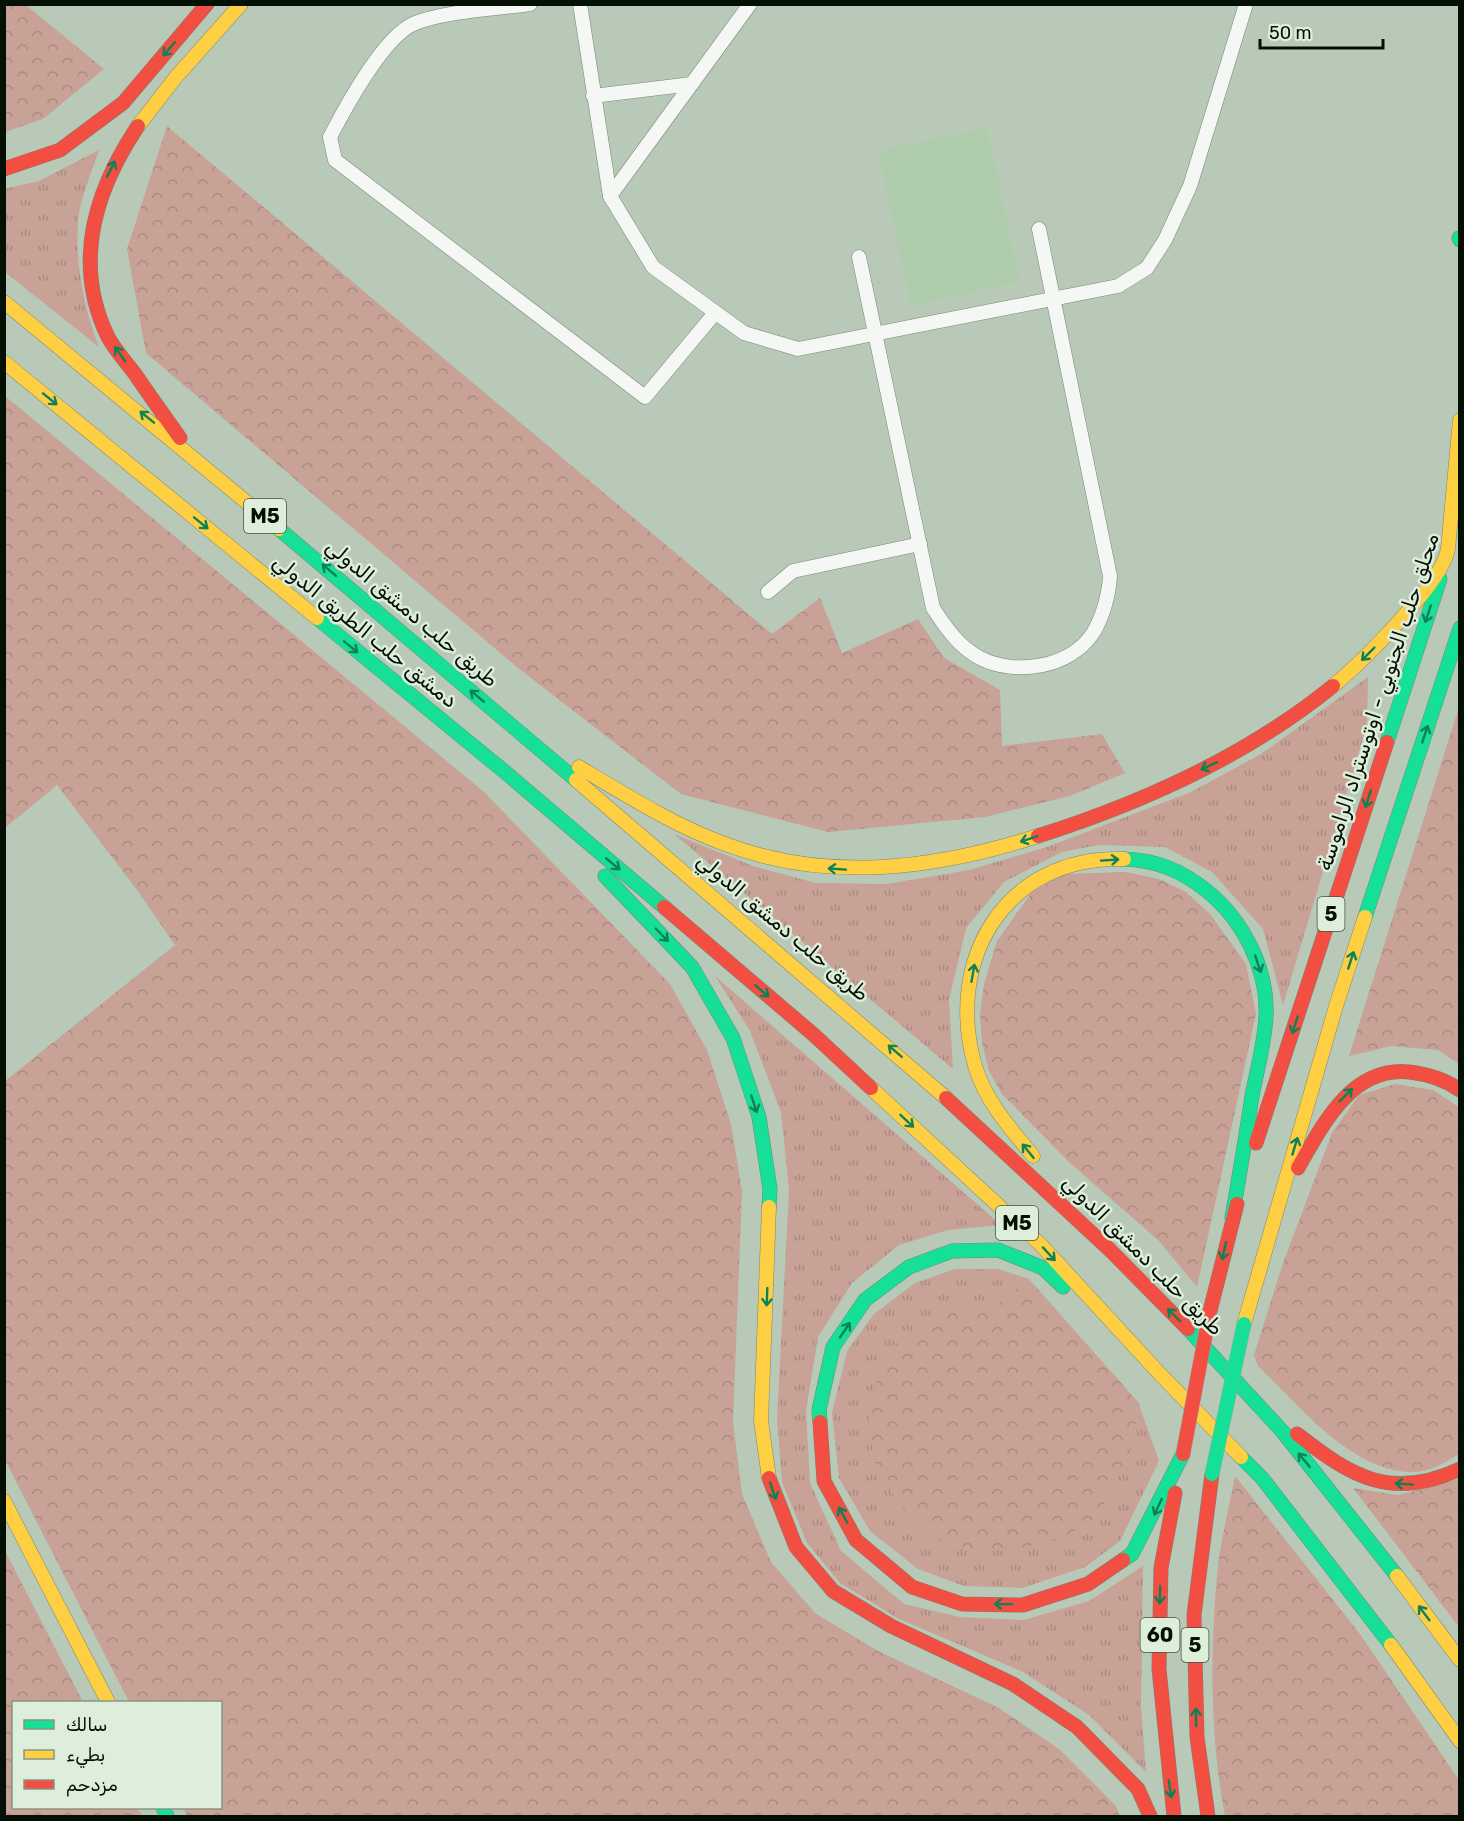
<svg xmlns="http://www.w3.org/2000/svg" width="1464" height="1821" viewBox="0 0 1464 1821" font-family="Rubik,Cairo,sans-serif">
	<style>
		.built { fill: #afccad }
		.grass { fill: url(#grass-tufts) }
		.forest { fill: url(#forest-crowns) }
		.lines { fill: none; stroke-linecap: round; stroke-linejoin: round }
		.street-casing { stroke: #798678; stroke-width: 15 }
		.fast-casing { stroke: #798678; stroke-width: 15 }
		.slow-casing { stroke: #798678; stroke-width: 15 }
		.jam-casing { stroke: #798678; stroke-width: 15 }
		.street { stroke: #f4f7f4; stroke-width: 14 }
		.fast { stroke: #16e098; stroke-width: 14 }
		.slow { stroke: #ffcf43; stroke-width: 14 }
		.jam { stroke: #f24e42; stroke-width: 14 }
		.fast-bridge-casing { stroke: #9ba8a5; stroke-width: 15; stroke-linecap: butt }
		.jam-bridge-casing { stroke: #9ba8a5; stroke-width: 15; stroke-linecap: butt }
		.fast-bridge { stroke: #16e098; stroke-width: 14 }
		.jam-bridge { stroke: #f24e42; stroke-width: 14 }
		.oneway { stroke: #0e8256 }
		.labels { text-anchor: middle; stroke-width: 5; stroke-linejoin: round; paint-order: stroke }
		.shield { fill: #ddeedb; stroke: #465345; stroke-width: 1.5 }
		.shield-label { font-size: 20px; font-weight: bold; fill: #051005 }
		.street-label { font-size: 21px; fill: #051005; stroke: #ddeedb }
	</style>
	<defs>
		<pattern id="grass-tufts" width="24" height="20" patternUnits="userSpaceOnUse" patternTransform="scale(1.5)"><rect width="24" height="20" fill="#c8a197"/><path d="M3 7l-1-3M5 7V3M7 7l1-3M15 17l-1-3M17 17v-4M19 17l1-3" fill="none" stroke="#aa8a81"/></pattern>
		<pattern id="forest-crowns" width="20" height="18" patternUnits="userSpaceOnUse" patternTransform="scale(1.5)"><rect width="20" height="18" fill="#c8a197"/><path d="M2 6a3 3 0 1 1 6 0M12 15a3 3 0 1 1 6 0" fill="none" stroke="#aa8a81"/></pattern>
	</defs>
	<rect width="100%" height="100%" fill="#b8cab7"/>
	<path class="built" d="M987 128 1020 282 911 305 878 151Z"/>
	<g class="grass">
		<path d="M99 150C92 172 80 198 78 221 75 262 84 309 99 347L5 272 4 189 39 181Z"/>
		<path d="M1368 677 1367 725 1283 1005 1263 929 1212 872 1165 847 1099 845 1062 852 1004 882 966 928 949 1000 953 1069 674 834 753 866 816 883 887 884 969 870 1047 847 1191 792 1261 754Z"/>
		<path d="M715 976 1001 1225 948 1230 899 1245 852 1283 818 1337 806 1411 810 1483 841 1551 904 1604 960 1617 1024 1620 1089 1601 1143 1566 1141 1706 1146 1772 1089 1715 1023 1672 899 1619 840 1583 807 1543 782 1482 777 1419 789 1190 781 1112 750 1031Z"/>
		<path d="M955 1269H998L1029 1279 995 1305H963L1135 1440 1138 1402 1159 1461 1120 1541 1085 1567 1022 1588 964 1586 918 1569 870 1531 839 1478 832 1413 847 1351 874 1314 915 1283Z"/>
	</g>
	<g class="forest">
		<path d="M4 5H26L104 69 43 119 5 132Z"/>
		<path d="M167 126 772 634 820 598 842 653 918 619 944 658 1000 690 1002 746 1102 734 1125 773 1070 796 985 817 828 832 681 794 518 668 146 353 127 249Z"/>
		<path d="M5 396 484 792 670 984 707 1050 731 1124 742 1191 733 1422 742 1494 771 1562 815 1613 878 1651 999 1708 1059 1749 1115 1805 1120 1816H187L183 1808H220V1702H129L5 1460V1081L175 945 137 890 57 785 5 828Z"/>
		<path d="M1459 707V1064L1438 1050 1391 1046 1349 1056Z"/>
		<path d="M1126 872 1159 879 1186 892 1210 914 1246 964 1256 1014 1197 1287 1159 1241 1070 1163 1002 1094 989 1071 982 1043 980 1014 984 984 997 941 1032 892 1064 874Z"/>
		<path d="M1395 1084 1433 1090 1459 1107V1454C1444 1463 1427 1474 1408 1472 1349 1469 1298 1404 1258 1366L1254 1355 1283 1263 1332 1133 1359 1095Z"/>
		<path d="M1029 1279 1138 1402 1135 1440 1112 1491 1094 1519 1066 1536 1014 1550H969L936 1537 899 1504 875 1463 869 1416 879 1368 898 1341 933 1315 963 1305H995Z"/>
		<path d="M1235 1476 1360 1634 1459 1780V1816H1225C1210 1738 1210 1655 1217 1575 1220 1542 1229 1509 1235 1476Z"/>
		<path d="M1459 1479V1627L1353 1488 1398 1495Z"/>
		<path d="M4 1549 83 1702H14V1808H137L142 1816H5Z"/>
	</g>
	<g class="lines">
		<g class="street-casing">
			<g id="street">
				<path d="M530 4C497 9 443 11 413 24 383 38 345 108 330 137L335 160 645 397 715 313"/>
				<path d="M580 4 610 196 653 267 744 333 798 349 1118 286 1147 268 1165 240 1190 186 1246 4"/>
				<path d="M593 96 692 84"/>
				<path d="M610 196 750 4"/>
				<path d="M859 257 933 608C946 628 959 647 980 658 1015 676 1070 668 1093 633 1103 617 1109 594 1110 576L1039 229"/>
				<path d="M768 592 793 571 920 544"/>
			</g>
		</g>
		<g class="fast-casing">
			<g id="fast">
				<path d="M1459 238 1460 240"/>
				<path d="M279 529 576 780"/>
				<path d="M317 618 505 772 664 907"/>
				<path d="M1387 742 1440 579"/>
				<path d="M1124 859C1157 860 1182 871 1207 891 1243 920 1268 969 1266 1015 1265 1042 1257 1070 1252 1096 1246 1137 1239 1177 1232 1218"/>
				<path d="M605 876 692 967 733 1038 759 1117 770 1189 769 1207"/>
				<path d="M1365 917 1460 628"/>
				<path d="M1188 1329 1282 1431 1397 1576"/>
				<path d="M820 1422 819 1410 833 1347 865 1300 909 1267 952 1251 998 1250 1043 1268 1063 1287"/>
				<path d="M1241 1457 1262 1478 1391 1645"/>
				<path d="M1123 1560 1132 1554 1183 1454"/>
				<path d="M163 1808 167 1816"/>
			</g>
		</g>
		<g class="slow-casing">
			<g id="slow">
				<path d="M138 126 176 77 241 4"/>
				<path d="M4 302 279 529"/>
				<path d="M4 362 317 618"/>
				<path d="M1333 686C1361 663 1443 582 1448 549L1460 420"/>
				<path d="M579 767C626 795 673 825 725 844 828 883 935 869 1038 836"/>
				<path d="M576 780 946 1098"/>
				<path d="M871 1088 1041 1245 1158 1372 1241 1457"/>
				<path d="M1033 1156C1011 1129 987 1103 976 1069 943 961 1005 855 1124 859"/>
				<path d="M1244 1324 1336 1006 1365 917"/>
				<path d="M769 1478 761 1421 769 1207"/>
				<path d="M4 1501 108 1702"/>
				<path d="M1397 1576 1460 1660"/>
				<path d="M1391 1645 1460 1741"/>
			</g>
		</g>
		<g class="jam-casing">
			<g id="jam">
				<path d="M138 126C95 190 72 263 108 337 115 350 126 362 135 374 150 396 165 417 180 438"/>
				<path d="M4 169 60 150 123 103 207 4"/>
				<path d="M1038 836C1142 803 1248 755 1333 686"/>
				<path d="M664 907 814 1035 871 1088"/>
				<path d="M946 1098 1110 1250 1188 1329"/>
				<path d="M1256 1143 1387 742"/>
				<path d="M1298 1168C1322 1126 1351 1066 1409 1072 1428 1074 1444 1079 1460 1090"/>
				<path d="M1210 1311 1237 1204"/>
				<path d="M820 1422 824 1481 856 1540 912 1587 962 1604 1023 1605 1088 1584 1123 1560"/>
				<path d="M1297 1434C1352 1477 1391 1501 1460 1469"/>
				<path d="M769 1478 796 1547 833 1591 891 1626 1013 1684 1077 1727 1138 1789 1150 1816"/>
				<path d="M1174 1816 1159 1669 1161 1568 1175 1493"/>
				<path d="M1208 1816 1197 1737 1194 1615 1212 1474"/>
			</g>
		</g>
		<use href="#street" class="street"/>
		<use href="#fast" class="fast"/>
		<use href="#slow" class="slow"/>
		<use href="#jam" class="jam"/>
		<g class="fast-bridge-casing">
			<path id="fast-bridge" d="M1212 1474 1244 1324"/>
		</g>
		<g class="jam-bridge-casing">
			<path id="jam-bridge" d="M1183 1454 1210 1311"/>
		</g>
		<use href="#fast-bridge" class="fast-bridge"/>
		<use href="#jam-bridge" class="jam-bridge"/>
	</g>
	<defs><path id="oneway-shaft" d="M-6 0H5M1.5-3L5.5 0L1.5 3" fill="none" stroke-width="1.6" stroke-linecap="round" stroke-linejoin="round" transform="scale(1.5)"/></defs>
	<g class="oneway">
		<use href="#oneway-shaft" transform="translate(169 49) rotate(131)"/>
		<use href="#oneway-shaft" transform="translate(111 169) rotate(-63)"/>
		<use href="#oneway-shaft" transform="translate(120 354) rotate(-125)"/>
		<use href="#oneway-shaft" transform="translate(50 399) rotate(39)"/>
		<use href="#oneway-shaft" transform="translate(147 417) rotate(-141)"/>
		<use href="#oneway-shaft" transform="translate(201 523) rotate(39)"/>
		<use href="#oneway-shaft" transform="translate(329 570) rotate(-140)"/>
		<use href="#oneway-shaft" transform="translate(1428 614) rotate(108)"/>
		<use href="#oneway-shaft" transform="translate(351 647) rotate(39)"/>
		<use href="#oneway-shaft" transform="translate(1368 654) rotate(135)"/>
		<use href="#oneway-shaft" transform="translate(477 696) rotate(-140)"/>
		<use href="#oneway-shaft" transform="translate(1425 734) rotate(-72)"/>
		<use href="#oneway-shaft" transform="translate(1209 766) rotate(155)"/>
		<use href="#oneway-shaft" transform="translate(1368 799) rotate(108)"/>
		<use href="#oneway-shaft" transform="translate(1029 839) rotate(162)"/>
		<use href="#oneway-shaft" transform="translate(1110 860) rotate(-4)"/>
		<use href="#oneway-shaft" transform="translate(613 864) rotate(40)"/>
		<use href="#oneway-shaft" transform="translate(837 869) rotate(-176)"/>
		<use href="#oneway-shaft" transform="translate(662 935) rotate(46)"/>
		<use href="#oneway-shaft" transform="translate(1351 960) rotate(-72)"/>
		<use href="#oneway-shaft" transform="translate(1258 964) rotate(71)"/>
		<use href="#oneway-shaft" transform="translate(973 973) rotate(-80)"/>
		<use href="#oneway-shaft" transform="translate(762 991) rotate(40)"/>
		<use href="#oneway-shaft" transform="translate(1295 1025) rotate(108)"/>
		<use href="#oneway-shaft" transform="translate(895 1051) rotate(-139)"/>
		<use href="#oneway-shaft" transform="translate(1346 1095) rotate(-45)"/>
		<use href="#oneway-shaft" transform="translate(754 1104) rotate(72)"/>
		<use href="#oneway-shaft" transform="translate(907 1121) rotate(43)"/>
		<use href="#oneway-shaft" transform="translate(1295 1146) rotate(-73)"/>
		<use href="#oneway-shaft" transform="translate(1028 1151) rotate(-129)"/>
		<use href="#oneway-shaft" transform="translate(1224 1251) rotate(103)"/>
		<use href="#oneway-shaft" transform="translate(1049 1254) rotate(47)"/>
		<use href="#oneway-shaft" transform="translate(767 1297) rotate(92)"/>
		<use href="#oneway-shaft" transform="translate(1174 1315) rotate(-134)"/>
		<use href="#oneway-shaft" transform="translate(845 1330) rotate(-56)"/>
		<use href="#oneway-shaft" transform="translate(1304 1460) rotate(-130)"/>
		<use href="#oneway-shaft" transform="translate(1404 1484) rotate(-176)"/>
		<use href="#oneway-shaft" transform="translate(773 1491) rotate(71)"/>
		<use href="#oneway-shaft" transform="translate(1158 1507) rotate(115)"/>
		<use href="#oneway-shaft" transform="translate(843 1515) rotate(-119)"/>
		<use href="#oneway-shaft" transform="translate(1160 1595) rotate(91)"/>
		<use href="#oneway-shaft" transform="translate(1003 1604) rotate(-179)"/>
		<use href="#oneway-shaft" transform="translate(1424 1613) rotate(-127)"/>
		<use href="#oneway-shaft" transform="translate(1196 1717) rotate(-91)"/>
		<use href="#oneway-shaft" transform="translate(1170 1789) rotate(82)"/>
	</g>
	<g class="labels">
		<g class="shield">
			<rect x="244" y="499" width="42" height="34" rx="4.5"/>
			<rect x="1317.5" y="897" width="27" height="34" rx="4.5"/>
			<rect x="996" y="1206" width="42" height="34" rx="4.5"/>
			<rect x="1140.5" y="1618" width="39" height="34" rx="4.5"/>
			<rect x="1181.5" y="1628" width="27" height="34" rx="4.5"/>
		</g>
		<g class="shield-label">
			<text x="265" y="523">M5</text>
			<text x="1331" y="921">5</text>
			<text x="1017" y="1230">M5</text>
			<text x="1160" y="1642">60</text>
			<text x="1195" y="1652">5</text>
		</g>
		<g class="street-label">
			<text transform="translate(412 613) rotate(40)" y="7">طريق حلب دمشق الدولي</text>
			<text transform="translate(365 631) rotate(39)" y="7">دمشق حلب الطريق الدولي</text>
			<text transform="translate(1378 702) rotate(-72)" y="7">محلق حلب الجنوبي - اوتوستراد الراموسة</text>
			<text transform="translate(783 927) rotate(40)" y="7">طريق حلب دمشق الدولي</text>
			<text transform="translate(1143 1255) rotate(45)" y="7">طريق حلب دمشق الدولي</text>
		</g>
	</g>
	<rect width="1464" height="1821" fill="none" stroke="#051005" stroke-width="12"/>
	<rect x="12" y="1701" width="210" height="108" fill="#ddeedb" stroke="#879585" stroke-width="1.5"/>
	<rect x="24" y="1720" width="30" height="9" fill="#16e098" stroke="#879585" stroke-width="1.5"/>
	<text x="66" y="1731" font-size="18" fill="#051005">سالك</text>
	<rect x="24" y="1750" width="30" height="9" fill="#ffcf43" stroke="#879585" stroke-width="1.5"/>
	<text x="66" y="1761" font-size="18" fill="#051005">بطيء</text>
	<rect x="24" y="1780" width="30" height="9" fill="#f24e42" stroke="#879585" stroke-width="1.5"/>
	<text x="66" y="1791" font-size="18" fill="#051005">مزدحم</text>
	<path d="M1260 39v9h123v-9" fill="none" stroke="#051005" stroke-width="3"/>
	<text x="1269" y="39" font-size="18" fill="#051005" stroke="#ddeedb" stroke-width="4.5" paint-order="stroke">50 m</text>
</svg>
